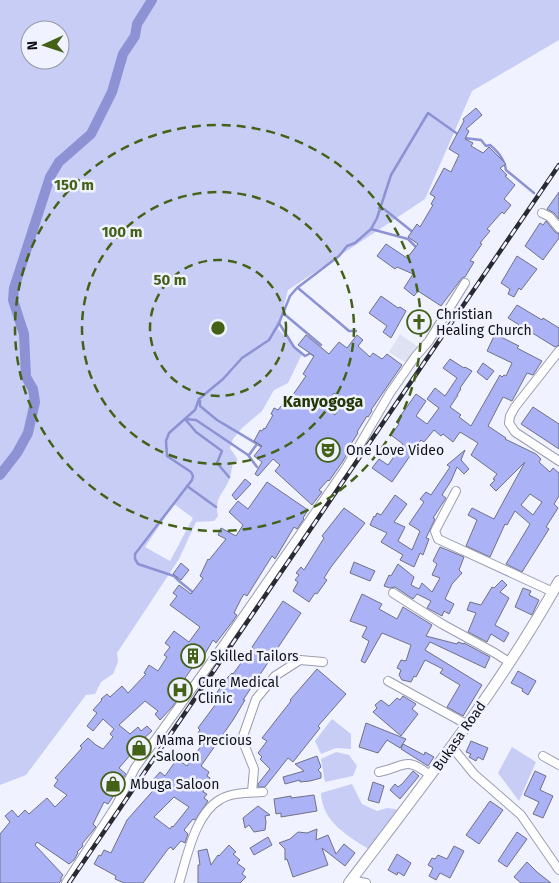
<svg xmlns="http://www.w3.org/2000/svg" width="559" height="883" viewBox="0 0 559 883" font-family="'Fira Sans',sans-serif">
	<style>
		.built { fill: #dfe2f3 }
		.green { fill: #c8cdf6; fill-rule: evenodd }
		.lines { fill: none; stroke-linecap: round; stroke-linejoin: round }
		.stream { stroke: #8c92d3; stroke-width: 2.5 }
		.canal { stroke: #8c92d3; stroke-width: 10 }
		.building { fill: #acb2f6; stroke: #6f7284; fill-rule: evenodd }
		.street-casing { stroke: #9a9db1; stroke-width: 10 }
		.secondary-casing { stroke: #9a9db1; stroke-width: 12 }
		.street { stroke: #fff; stroke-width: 8 }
		.secondary { stroke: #fff; stroke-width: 10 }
		.rail-casing { stroke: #292a32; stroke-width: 4.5 }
		.rail { stroke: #f0f2ff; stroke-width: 2.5; stroke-dasharray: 8; stroke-linecap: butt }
		.ring { fill: none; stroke: #436217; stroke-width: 2.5; stroke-dasharray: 9 6 }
		.labels { text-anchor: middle; stroke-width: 5; stroke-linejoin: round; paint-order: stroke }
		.poi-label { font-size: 14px; fill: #101118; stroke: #f0f2ff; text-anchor: start }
		.street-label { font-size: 14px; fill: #101118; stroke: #f0f2ff }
		.quarter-label { font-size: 16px; font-weight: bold; fill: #233804; stroke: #f0f2ff }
		.centre { fill: #436217; stroke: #f0f2ff; stroke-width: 2.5 }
		.ring-label { font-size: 15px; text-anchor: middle; font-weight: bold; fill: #436217; stroke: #f0f2ff; stroke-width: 5; stroke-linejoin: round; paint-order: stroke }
	</style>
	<rect width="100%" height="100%" fill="#f0f2ff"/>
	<path class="built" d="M400 334 418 347 406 363 389 352Z"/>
	<g class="green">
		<path d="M0 0H559V40L472 91 425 199 288 290 278 329 302 354 288 383 274 390 262 411 242 428 233 439 230 448 238 460 233 462C232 467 231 473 230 478 224 494 214 496 218 516L214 521 196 522 179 559 117 653 118 662 113 674 101 682 95 694 86 695 26 775 0 785ZM30 30H60V60H30ZM174 504 193 518 170 561 145 547Z"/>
		<path d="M332 719 351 734V749L336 748 321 754 315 741Z"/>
		<path d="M512 747 536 762 519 801 498 773Z"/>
		<path d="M336 752 349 755 357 766 353 776 325 782 321 759Z"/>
		<path d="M352 784 362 804 377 811 387 808 401 810 370 850C348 836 322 822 321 793Z"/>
	</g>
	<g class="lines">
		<g class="stream">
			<path d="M464 138 481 140 486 146 490 145C498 152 504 158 506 170L534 193"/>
			<path d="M379 208 384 209 414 233"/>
			<path d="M371 229 408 239 418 249"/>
			<path d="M298 288 342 325 349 331H356"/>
			<path d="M283 313 321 345"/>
			<path d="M279 323 294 347 305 356 311 353 313 355"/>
			<path d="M200 401V406L217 420 264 448"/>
			<path d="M185 419 196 420 248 455 257 467"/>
			<path d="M185 419 196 432 222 451 217 463 229 477"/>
			<path d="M249 455 257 444"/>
			<path d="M187 486 216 507"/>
			<path d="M195 594 179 581 174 576 138 564 135 559V554L192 480 193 476 191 472 167 456 166 441 169 433 195 410 199 399 223 379 242 358 269 340 279 323 290 296 297 288 339 256 347 246 355 243 371 229 377 218 391 175 428 113 459 135"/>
		</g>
		<path class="canal" d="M0 475 17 453 28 433 35 402 33 389 26 377 24 334 13 300 14 288 50 177 59 162 91 134 112 92 123 54 135 36 137 24 152 0"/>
	</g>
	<g class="building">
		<path d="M476 108 482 115 466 129 469 131 465 139 473 143 471 146 483 153 489 147 506 164 500 168 507 175 505 176 515 185 504 199 511 205 504 214 502 212 487 229 490 231 480 243 482 244 470 261 474 262 465 277 462 278 441 306 418 291 414 296 404 288 413 274 397 267 395 269 377 256 386 244 407 258 418 244 408 237 417 224 420 227 433 205 431 204 435 197 430 194 444 168 451 172 459 155 449 149 464 121 463 119Z"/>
		<path d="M559 192V219L554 213 547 209Z"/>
		<path d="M546 221 555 232 559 234V238L543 260 525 246 540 223 543 225Z"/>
		<path d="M517 256 537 269 521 290 519 288 514 297 508 294 510 289 501 283Z"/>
		<path d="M381 296 398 308 400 307 406 311 391 338 383 332 387 326 369 313Z"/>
		<path d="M517 305 542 320 543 318 559 328V345L555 347 508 318Z"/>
		<path d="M495 334 519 346 517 348 542 361 533 375 527 373 512 401 503 397 488 426 506 438 505 439 536 454 541 459 539 462 550 472 553 468 559 473V496L554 504 558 508 546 527 549 529 522 572 506 564 530 524 515 511 507 525 505 524 490 557 466 546 477 520 468 515 472 508 494 519 525 462 496 491 490 485 495 480 493 479 497 474 471 455 478 443 460 432 453 442 443 434 441 436 434 430 424 442 421 440 392 482 372 468 379 459 388 465 403 444 391 435 399 424 396 422 416 394 426 401 416 416 427 424 439 408 427 399 435 388 445 396 457 378 443 368 450 359 464 368 465 367 472 371 460 388 461 389 457 395H458L450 407 461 415 459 417 471 426 500 375 502 377 504 375 506 376 512 363 487 351ZM530 494 542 502 533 515 521 505Z"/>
		<path d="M306 335 329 354 339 342 347 348 357 335 363 340 358 346 370 357 373 353 382 359 387 354 402 365 371 410 372 411 368 417 367 416 357 432 358 433 351 444 352 445 343 461 329 481 328 480 319 490 322 492 312 505 275 471 280 465 273 459 258 476 255 474 262 462 254 456 262 446 254 441 260 430 262 431 264 428 265 429 273 415 271 414 274 408 278 410 288 397 290 399 306 376 303 374 314 356 298 345ZM334 393 345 401 335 415 323 406Z"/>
		<path d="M483 363 494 371 487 380 477 372Z"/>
		<path d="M533 407 559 424V449L521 424Z"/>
		<path d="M465 450 461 460 469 469 464 474 457 467 451 481 442 495 446 498 433 518 435 519 426 538 429 539 423 555 420 553 414 567 400 560 403 555 381 542 387 533 370 525 374 516 375 517 377 513 381 515 395 495 407 504 394 522 405 527 398 541 412 550 420 531 409 524 424 502 420 499 426 492 431 495 450 467 447 465Z"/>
		<path d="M245 479 251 484 236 500 232 495Z"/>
		<path d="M267 482 308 510 303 518 304 519 297 529 294 527 275 559 272 556 247 596 244 594 241 599 234 613 237 615 233 621 216 643 213 640 198 666 195 664 185 678 187 680 180 688 184 690 173 706 160 720 155 714 158 711 145 701 119 725 130 734 138 727 141 731 147 726 152 731 142 740 146 744 136 757 132 753 119 768 126 774 112 794 114 795 108 804 104 802 93 824 96 827 82 844 83 846 77 852 78 853 74 860 69 864 37 842 35 845 63 875 61 878V881L59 883H0V834L10 822 5 816 12 810 18 817 25 810 29 814 47 798 55 807 67 795 54 786 58 780 55 778 82 748 80 746 88 738 96 745 103 749 113 737 110 734 114 729 103 719 93 731 87 726 97 713 93 710 102 700 101 699 107 694 110 697 122 686 128 693 146 674 144 673 149 665 158 671 167 657 164 655 170 647 165 643 174 631 189 642 200 627 170 605 177 596 173 593 179 585 191 594 203 578 200 576 208 559 209 560 226 539 218 535 221 528 236 536 243 525 229 512 238 501 248 509Z"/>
		<path d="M344 508 365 523 331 567 324 578 327 580 317 594 315 593 309 602 293 591 298 582 295 580 299 575 296 573 301 567 304 570 324 538 322 536Z"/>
		<path d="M440 547 464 557 459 570 462 573 452 584 445 599 454 604 449 614 444 611 442 616 427 608 431 601 417 594 413 599 395 587 390 588 384 586 389 575 391 576 398 564 414 577 411 585 419 589 422 583 432 592 440 578 432 575 437 564 433 561Z"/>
		<path d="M354 562 375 571 370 581 350 573Z"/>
		<path d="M181 563 189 570 181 580 173 574Z"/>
		<path d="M502 580 507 585 500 592 509 598 495 625 509 633 504 642 491 634 487 642 468 632 476 613 467 610 470 602 481 605 492 587 494 588Z"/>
		<path d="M523 588 531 591 529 595 539 600 532 615 515 607Z"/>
		<path d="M362 594 382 604 379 609 397 619 403 607 432 625 426 636 457 644 458 642 464 644V643L490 657 485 668 430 642 425 650 482 685 463 716 447 707 460 685 440 673 443 669 425 660 416 677 414 676 411 682 402 680 399 675 401 670 397 668 401 660 406 661 411 645 382 633 365 663 361 661 369 641 362 637 367 627 350 621Z"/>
		<path d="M283 601 301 613 243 700H245L233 720 201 766 209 772 207 776 210 778 203 792 207 794 204 798 208 801 195 820 193 819 184 830 188 834 185 843 181 841 173 850 171 847 168 849 143 883H124L115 879 116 876 94 864 99 855 101 856 104 850 111 853 127 820 158 785 153 780 160 772 165 776 177 759 187 766 206 739 198 733 200 730 198 728 221 697 216 694 225 680 232 673 233 674 244 659 245 660 254 649 252 647ZM174 797 189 807 173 827 172 826 170 829 154 817Z"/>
		<path d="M317 669 346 694 318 726 320 728 293 762 288 758 265 787H258V784L270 769 260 759 262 757 258 753 267 741 262 738 291 701 290 700Z"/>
		<path d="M518 671 536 681 528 695 522 691 523 689 511 683Z"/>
		<path d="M403 696 416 704 412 709 418 714 401 736 373 712 377 708 375 705 381 700 389 706 397 698 400 700Z"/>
		<path d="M366 723 406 739 400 748 387 740 378 753 359 747Z"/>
		<path d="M471 741 488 748 483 760 478 757 476 761 469 757 471 754 466 752Z"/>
		<path d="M403 744 424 755 425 752 434 757 428 766 401 749Z"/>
		<path d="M317 756 321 767 318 770 321 773V778L310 781 300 782V780L285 784 283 777 304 771 295 764Z"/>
		<path d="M413 771 419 776 400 799 390 790 395 784 398 787 402 784Z"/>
		<path d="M535 771 546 776 540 790 553 796 543 818 533 814 539 802 524 795Z"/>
		<path d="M373 782 384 786 379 803 368 800Z"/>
		<path d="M314 795 317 811 281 817V813L276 814 274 799 291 796V798Z"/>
		<path d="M490 801 503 810 479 844 466 835Z"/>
		<path d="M258 806 270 815 265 816 266 822 265 830 254 832 249 825 245 828 243 818Z"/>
		<path d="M317 829 316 840 328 835 336 854 344 844 355 853 345 866 322 848 328 865 293 877 287 859 285 860V849L279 843 290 839 298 832 307 833Z"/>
		<path d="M517 832 527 839 507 867 498 861Z"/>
		<path d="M268 837 272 845 254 855 250 848Z"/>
		<path d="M229 845 236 852 233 854 240 860 237 863 245 869 242 874 246 877 240 883H198V865H200L198 851 207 849 211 865 218 855 219 856Z"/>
		<path d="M454 846 464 851 450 878 440 873 436 880 429 876 433 868 428 865 432 858 435 859 438 855 447 859Z"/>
		<path d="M397 854 411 863 404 876 398 872 397 875 388 870Z"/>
		<path d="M527 862 537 872 551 883H521L514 877Z"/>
	</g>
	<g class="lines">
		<g class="street-casing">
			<g id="street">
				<path d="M542 213 550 217 559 228"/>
				<path d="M559 351 515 407 510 416 509 423 515 432 559 461"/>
				<path d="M456 491 435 531 438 539 553 592"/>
				<path d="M393 593 442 624 495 653 509 662"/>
				<path d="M388 681 468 725"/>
				<path d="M452 747 474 774 521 815 559 870"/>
				<path d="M543 756 559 765"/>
				<path d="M379 772C405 767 405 755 431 776"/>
				<path d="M252 792 254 769 242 739 256 699 275 676 300 660 323 662"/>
				<path d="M351 880 366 883"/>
				<path d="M66 883 116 806 135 768 222 647 346 468 390 393 415 357 429 341 465 283"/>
				<path d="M179 883C187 857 195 813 221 799 233 792 250 793 263 792"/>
			</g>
		</g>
		<g class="secondary-casing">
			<path id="secondary" d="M349 883C423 785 499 689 559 581"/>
		</g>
		<use href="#street" class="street"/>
		<use href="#secondary" class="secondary"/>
		<g class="rail-casing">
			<path id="rail" d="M69 883 559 165"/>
		</g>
		<use href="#rail" class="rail"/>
	</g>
	<g class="ring">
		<circle cx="218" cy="328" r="68"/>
		<circle cx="218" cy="328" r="136"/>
		<circle cx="218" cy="328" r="203"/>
	</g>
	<defs>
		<g id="church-ring" transform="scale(1.25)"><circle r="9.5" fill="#f0f2ff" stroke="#436217" stroke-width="1.5"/><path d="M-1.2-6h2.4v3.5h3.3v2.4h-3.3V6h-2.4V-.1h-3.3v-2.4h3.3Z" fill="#436217"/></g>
		<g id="theatre-ring" transform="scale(1.25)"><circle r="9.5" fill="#f0f2ff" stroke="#436217" stroke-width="1.5"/><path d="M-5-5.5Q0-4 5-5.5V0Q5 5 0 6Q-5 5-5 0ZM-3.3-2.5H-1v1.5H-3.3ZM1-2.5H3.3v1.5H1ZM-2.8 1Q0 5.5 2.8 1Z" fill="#436217"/></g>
		<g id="building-ring" transform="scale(1.25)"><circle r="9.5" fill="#f0f2ff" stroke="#436217" stroke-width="1.5"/><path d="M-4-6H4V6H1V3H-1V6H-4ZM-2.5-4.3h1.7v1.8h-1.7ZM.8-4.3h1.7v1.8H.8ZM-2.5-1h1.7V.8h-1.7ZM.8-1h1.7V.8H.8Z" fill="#436217"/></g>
		<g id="hospital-ring" transform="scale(1.25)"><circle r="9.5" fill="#f0f2ff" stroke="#436217" stroke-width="1.5"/><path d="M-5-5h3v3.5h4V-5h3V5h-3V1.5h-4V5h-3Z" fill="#436217"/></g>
		<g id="shop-ring" transform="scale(1.25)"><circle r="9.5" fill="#f0f2ff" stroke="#436217" stroke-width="1.5"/><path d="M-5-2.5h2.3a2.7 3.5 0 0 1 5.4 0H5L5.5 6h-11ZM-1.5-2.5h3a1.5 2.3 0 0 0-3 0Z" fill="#436217"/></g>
	</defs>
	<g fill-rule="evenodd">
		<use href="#church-ring" x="419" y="322"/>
		<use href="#theatre-ring" x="328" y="450"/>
		<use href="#building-ring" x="193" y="656"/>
		<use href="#hospital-ring" x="180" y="690"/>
		<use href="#shop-ring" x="139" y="748"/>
		<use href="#shop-ring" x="113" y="784"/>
	</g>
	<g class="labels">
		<g class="poi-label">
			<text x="436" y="319">Christian<tspan x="436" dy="16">Healing Church</tspan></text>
			<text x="346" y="455">One Love Video</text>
			<text x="210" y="661">Skilled Tailors</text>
			<text x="198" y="687">Cure Medical<tspan x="198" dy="16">Clinic</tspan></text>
			<text x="156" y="745">Mama Precious<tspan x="156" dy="16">Saloon</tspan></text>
			<text x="130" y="789">Mbuga Saloon</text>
		</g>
		<g class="street-label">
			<text transform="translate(459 736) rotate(-55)" y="5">Bukasa Road</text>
		</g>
		<g class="quarter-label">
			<text x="323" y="407">Kanyogoga</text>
		</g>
	</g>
	<circle cx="218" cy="328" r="8" class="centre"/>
	<g class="ring-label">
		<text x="74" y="190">150 m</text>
		<text x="122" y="237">100 m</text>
		<text x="170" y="285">50 m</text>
	</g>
	<g transform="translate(45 45) rotate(267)"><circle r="24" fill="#f0f2ff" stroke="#9698a3"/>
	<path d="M0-4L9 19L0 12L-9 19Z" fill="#436217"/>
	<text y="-8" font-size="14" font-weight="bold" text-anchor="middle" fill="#101118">N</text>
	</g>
</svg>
